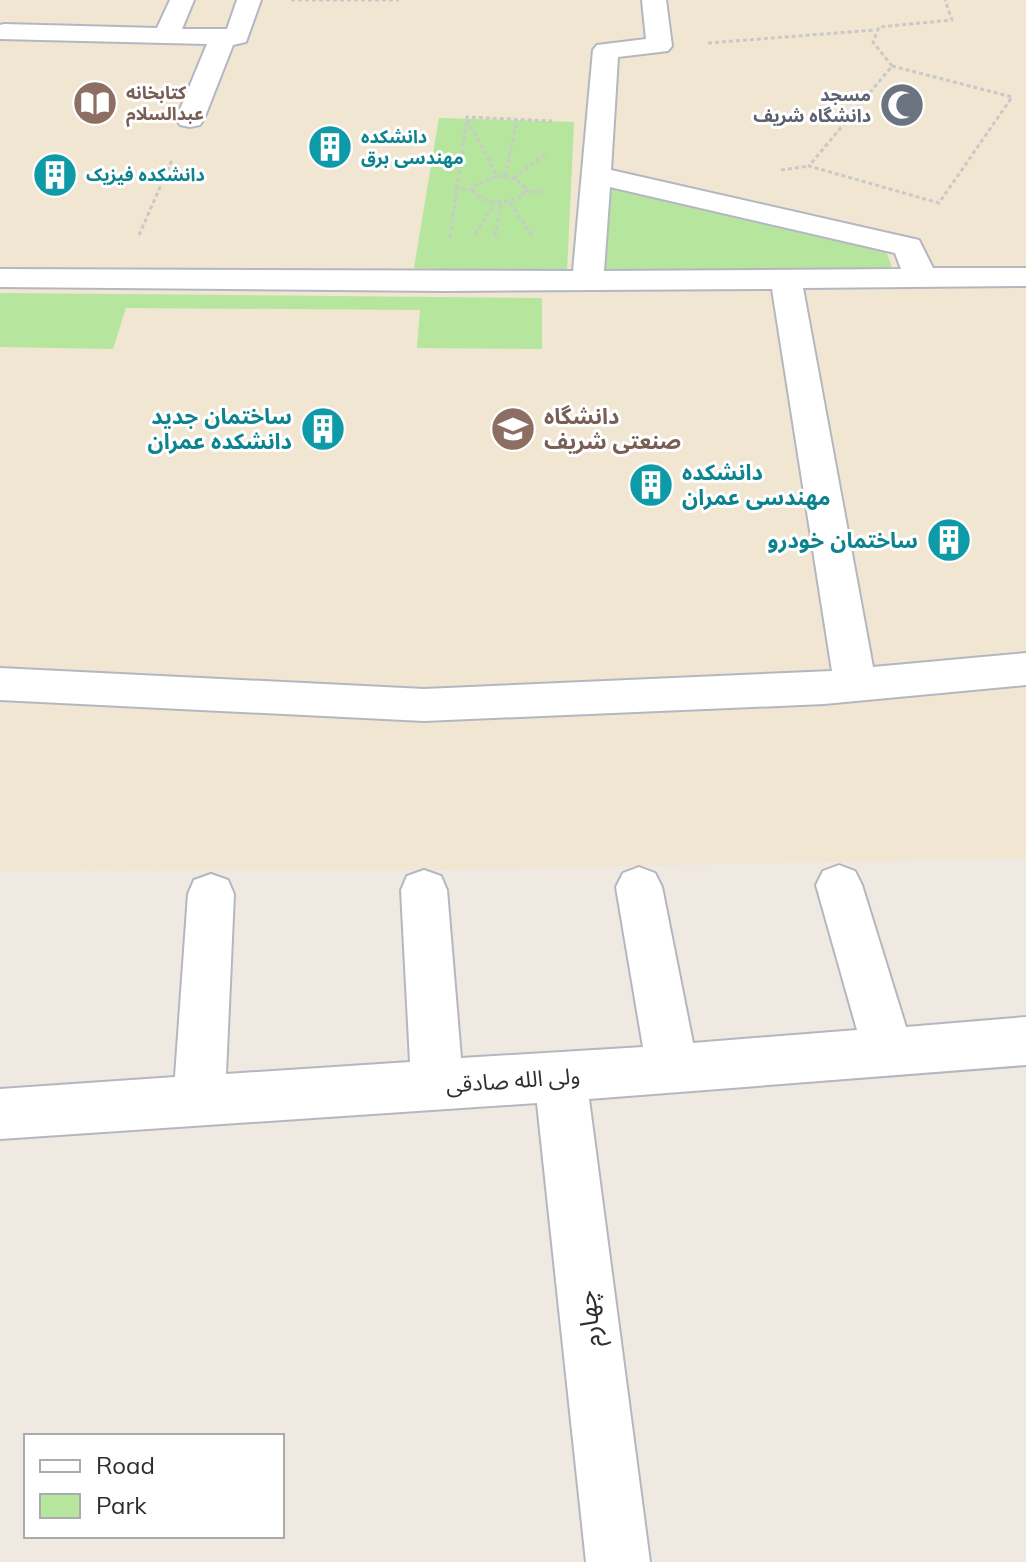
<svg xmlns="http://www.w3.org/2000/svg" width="1026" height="1562" viewBox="0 0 1026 1562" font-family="Mulish,'Noto Sans Arabic',sans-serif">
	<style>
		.education { fill: #f0e6d1 }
		.green { fill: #b6e59e }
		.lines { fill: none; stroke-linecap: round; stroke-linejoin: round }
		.minor-casing { stroke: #b4b7c1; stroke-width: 4 }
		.path { stroke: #c9c9c9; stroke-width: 3; stroke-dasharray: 4 3; stroke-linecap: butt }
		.minor { fill: #fff; fill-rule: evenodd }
		.labels { text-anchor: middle; stroke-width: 6; stroke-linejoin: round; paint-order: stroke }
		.far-education-label { font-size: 18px; font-weight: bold; fill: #785e54; stroke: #fff; text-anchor: start }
		.far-worship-label { font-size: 18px; font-weight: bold; fill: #5b616d; stroke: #fff; text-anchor: end }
		.far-culture-label { font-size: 18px; font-weight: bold; fill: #0d838f; stroke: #fff; text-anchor: start }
		.culture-label { font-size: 22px; font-weight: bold; fill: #0d838f; stroke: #fff; text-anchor: end }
		.education-label { font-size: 22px; font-weight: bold; fill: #785e54; stroke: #fff; text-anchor: start }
		.street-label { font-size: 22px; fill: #2e2e2e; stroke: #fff }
		.near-street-label { font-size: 26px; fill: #2e2e2e; stroke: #fff }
	</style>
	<rect width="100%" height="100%" fill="#efe9e1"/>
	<path class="education" d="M0 0H1026V858L434 870 0 871Z"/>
	<g class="green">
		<path d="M439 118 574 122 567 273 414 268Z"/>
		<path d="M606 185 887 253 893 271 603 273Z"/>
		<path d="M0 293 542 298V349L417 348 420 310 126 308 113 349 0 347Z"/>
	</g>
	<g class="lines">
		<g class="minor-casing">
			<g id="minor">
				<path d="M170 0H194L182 29H227L237 0H261L246 42 233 45 204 119 200 125 190 127 180 125 176 119 207 44 0 39V25L4 24 157 28Z"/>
				<path d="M642 0H666L672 46 668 51 618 57 611 170 919 240 933 268H1026V286L803 288 873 667 1026 653V685L824 704 424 721 0 700V668L424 689 832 671 772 289 444 291 0 287V269L573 271 593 50 597 45 646 39ZM610 187 895 253 901 269 604 271Z"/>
				<path d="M839 865 855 871 862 885 906 1027 1026 1017V1065L589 1099 650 1562H586L537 1103 0 1139V1089L175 1077 188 894 194 880 211 874 228 880 234 894 226 1074 410 1062 401 890 407 876 424 870 441 876 447 890 461 1058 643 1047 616 887 623 873 639 867 655 873 662 887 693 1043 857 1030 816 885 823 871Z"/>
			</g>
		</g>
		<g class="path">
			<path d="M291 0H399"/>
			<path d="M708 43 875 30"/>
			<path d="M892 66 1012 97 939 203 809 166Z"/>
			<path d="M892 66 873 42 879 27 952 20 945 0"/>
			<path d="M468 120 497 176"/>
			<path d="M781 170 809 166"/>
			<path d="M497 176 514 178 524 186 523 196C504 203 487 208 473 190L475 185Z"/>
			<path d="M505 176 517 120"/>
			<path d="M514 178 548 152"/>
			<path d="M455 188 473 190"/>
			<path d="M525 191 544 192"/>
			<path d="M510 203 533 237"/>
			<path d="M475 234 495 204"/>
			<path d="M139 235 172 160"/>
			<path d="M495 236 501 204"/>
			<path d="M450 237 467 117 552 121"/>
		</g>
		<use href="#minor" class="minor"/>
	</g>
	<defs>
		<g id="library-disc" transform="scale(2.3)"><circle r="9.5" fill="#8d6e63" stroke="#fff"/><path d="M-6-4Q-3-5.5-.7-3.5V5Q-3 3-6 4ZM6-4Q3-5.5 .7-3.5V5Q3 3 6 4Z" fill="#fff"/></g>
		<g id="mosque-disc" transform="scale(2.3)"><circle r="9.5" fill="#6b7280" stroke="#fff"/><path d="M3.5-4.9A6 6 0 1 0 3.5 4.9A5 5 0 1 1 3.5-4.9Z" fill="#fff"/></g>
		<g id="building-disc" transform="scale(2.3)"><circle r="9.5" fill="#0f9aa8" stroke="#fff"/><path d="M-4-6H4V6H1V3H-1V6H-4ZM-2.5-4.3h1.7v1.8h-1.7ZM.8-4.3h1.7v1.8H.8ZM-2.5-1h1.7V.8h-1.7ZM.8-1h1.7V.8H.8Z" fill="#fff"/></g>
		<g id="university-disc" transform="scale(2.3)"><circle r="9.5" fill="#8d6e63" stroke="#fff"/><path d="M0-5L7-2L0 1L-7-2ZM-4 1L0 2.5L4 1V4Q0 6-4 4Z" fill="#fff"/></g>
	</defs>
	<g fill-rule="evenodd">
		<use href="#library-disc" x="95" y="103"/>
		<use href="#mosque-disc" x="902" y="105"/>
		<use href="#building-disc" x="330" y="147"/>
		<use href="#building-disc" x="55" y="175"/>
		<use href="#building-disc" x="323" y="429"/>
		<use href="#university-disc" x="513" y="429"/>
		<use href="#building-disc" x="651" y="485"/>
		<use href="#building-disc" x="949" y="540"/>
	</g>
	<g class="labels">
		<g class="far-education-label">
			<text x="126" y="99">کتابخانه<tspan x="126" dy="21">عبدالسلام</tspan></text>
		</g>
		<g class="far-worship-label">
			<text x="871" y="101">مسجد<tspan x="871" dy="21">دانشگاه شریف</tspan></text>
		</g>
		<g class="far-culture-label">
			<text x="361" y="143">دانشکده<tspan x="361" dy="21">مهندسی برق</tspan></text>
			<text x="86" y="181">دانشکده فیزیک</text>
		</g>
		<g class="culture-label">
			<text x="292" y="424">ساختمان جدید<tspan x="292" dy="25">دانشکده عمران</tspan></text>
			<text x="682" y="480" text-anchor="start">دانشکده<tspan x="682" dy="25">مهندسی عمران</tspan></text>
			<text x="918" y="548">ساختمان خودرو</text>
		</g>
		<g class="education-label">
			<text x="544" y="424">دانشگاه<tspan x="544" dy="25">صنعتی شریف</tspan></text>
		</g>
		<g class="street-label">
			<text transform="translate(513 1080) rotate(-4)" y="8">ولی الله صادقی</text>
		</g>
		<g class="near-street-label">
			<text transform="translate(589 1319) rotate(-97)" y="9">چهارم</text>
		</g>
	</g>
	<rect x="24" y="1434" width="260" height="104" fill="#ffffff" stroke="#ababab" stroke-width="2"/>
	<rect x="40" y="1460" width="40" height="12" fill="#ffffff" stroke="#ababab" stroke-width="2"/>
	<text x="96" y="1474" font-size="24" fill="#2e2e2e">Road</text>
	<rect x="40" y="1494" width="40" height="24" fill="#b6e59e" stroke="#ababab" stroke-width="2"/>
	<text x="96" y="1514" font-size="24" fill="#2e2e2e">Park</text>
</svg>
